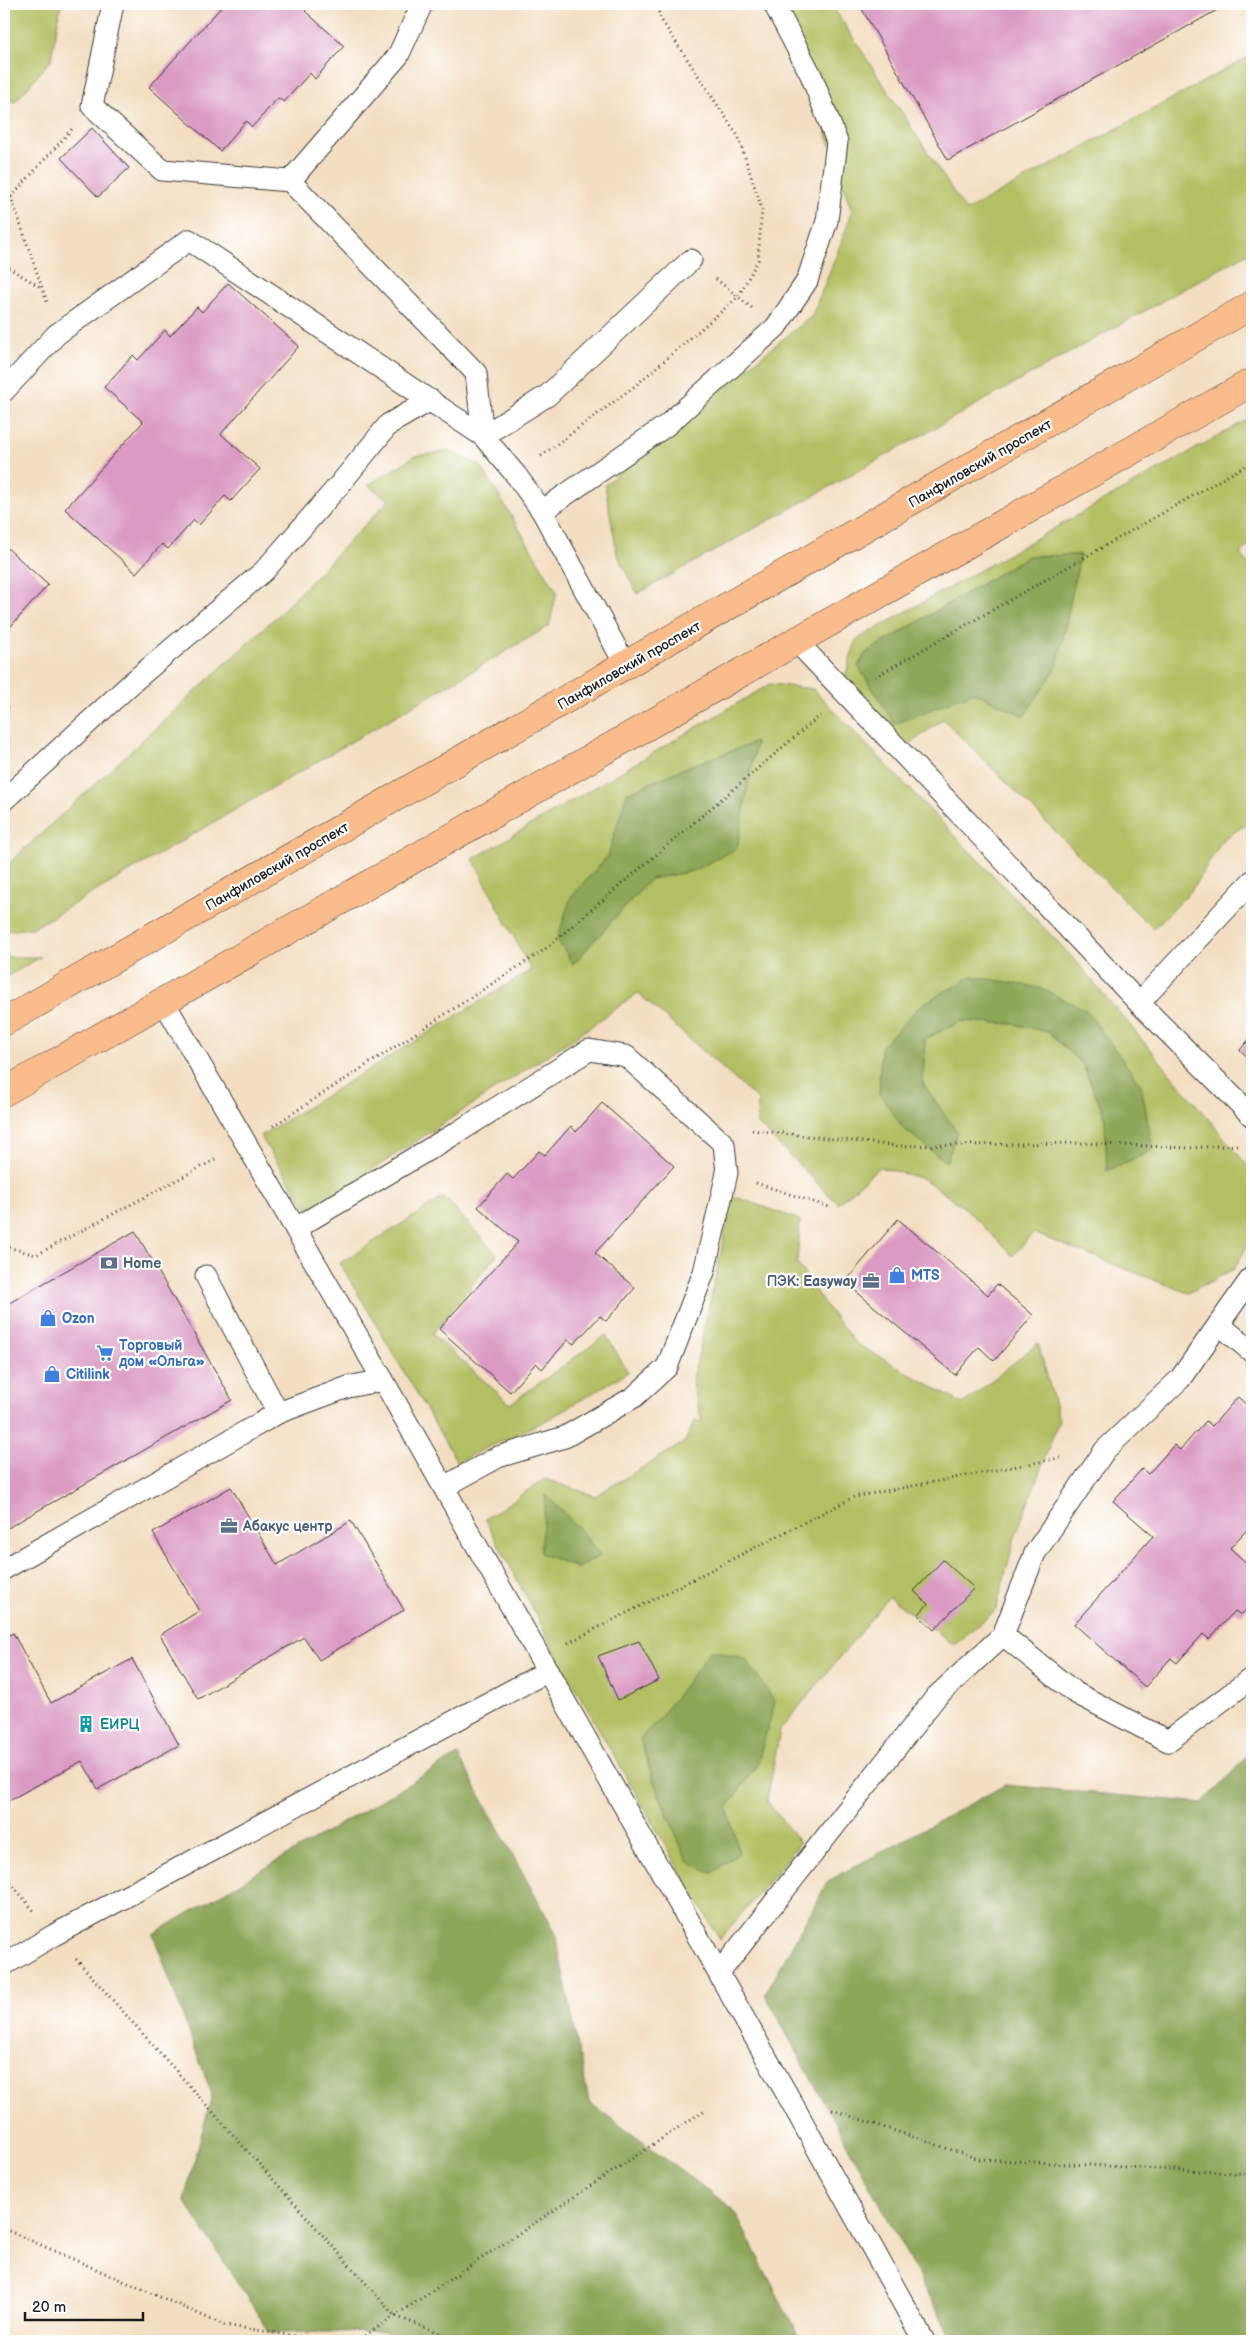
<svg xmlns="http://www.w3.org/2000/svg" width="1256" height="2345" viewBox="0 0 1256 2345" font-family="'Balsamiq Sans',sans-serif">
	<style>
		.green { fill: #b2bf62; stroke: #676e3f; fill-rule: evenodd }
		.forest { fill: #8da658; stroke: #54613a }
		.building { fill: #da9ac3 }
		.lines { fill: none; stroke-linecap: round; stroke-linejoin: round }
		.service-casing { stroke: #3c3935; stroke-width: 23 }
		.primary-casing { stroke: #3c3935; stroke-width: 29 }
		.path { stroke: #3c3935; stroke-width: 3; stroke-dasharray: 1 4; stroke-linecap: butt }
		.service { stroke: #fff; stroke-width: 21 }
		.primary { stroke: #f9bc8a; stroke-width: 28 }
		.labels { text-anchor: middle; stroke-width: 4.5; stroke-linejoin: round; paint-order: stroke }
		.street-label { font-size: 14px; fill: #1c1c1c; stroke: #fff }
		.service-label { font-size: 14px; font-weight: bold; fill: #4e5e75; stroke: #fff; text-anchor: start }
		.shop-label { font-size: 14px; font-weight: bold; fill: #366cbe; stroke: #fff; text-anchor: start }
		.culture-label { font-size: 14px; font-weight: bold; fill: #0d838f; stroke: #fff; text-anchor: start }
	</style>
	<rect width="100%" height="100%" fill="#fff"/>
	<filter id="ink" filterUnits="userSpaceOnUse"><feTurbulence type="fractalNoise" baseFrequency=".02" numOctaves="2"/><feDisplacementMap in="SourceGraphic" scale="10" xChannelSelector="R" yChannelSelector="G"/><feConvolveMatrix kernelMatrix="1 2 1 2 8 2 1 2 1" color-interpolation-filters="sRGB"/></filter>
	<filter id="wash" filterUnits="userSpaceOnUse"><feTurbulence type="fractalNoise" baseFrequency=".0096" numOctaves="4" result="noise"/><feDisplacementMap in="SourceGraphic" scale="20" xChannelSelector="R" yChannelSelector="G"/><feGaussianBlur stdDeviation="1.12" result="paint"/><feColorMatrix in="noise" values="0 0 0 0 0 0 0 0 0 0 0 0 0 0 0 0 0 1.4 0 .05"/><feComposite in="paint" operator="in"/></filter>
	<g filter="url(#wash)">
		<rect width="100%" height="100%" fill="#f3dec1"/>
		<g class="green">
			<path d="M4 4H61L51 60 15 102 4 98Z"/>
			<path d="M785 4H831L966 211 1252 55V251L637 594 617 554 605 485 641 452 812 316 841 243 852 212Z"/>
			<path d="M1252 417V544L1240 552 1252 570V821L1223 839 1191 891 1153 929 943 719 901 751 843 684 856 640ZM1080 555 1067 617 1024 716 974 692 858 666 866 653 1028 556Z"/>
			<path d="M448 451 481 466 557 592 549 626 33 928 4 931V868L277 616 389 500 368 485 415 456Z"/>
			<path d="M770 684 813 689 1075 960 1252 1171V1238L1234 1269 1188 1293 1033 1233 1013 1256 966 1209 924 1179 879 1167 838 1204 757 1123 758 1100 638 993 580 1034 309 1211 260 1136 531 970 473 859ZM756 743 746 793 693 871 650 879 573 964 571 897 687 767ZM972 976 1141 1085 1107 1170 1105 1117 1083 1065 1048 1032 1015 1024 961 1021 925 1039 922 1084 957 1132 946 1162 879 1093Z"/>
			<path d="M4 957H41L4 978Z"/>
			<path d="M733 1196 800 1220 797 1263 822 1301 855 1343 963 1404 1038 1343 1059 1420 1014 1540 996 1610 954 1645 889 1597 780 1730 767 1801 800 1843 720 1940 562 1665 485 1519 545 1479 595 1496 685 1442 694 1422 702 1421 692 1384ZM546 1496 577 1526 600 1556 577 1568ZM659 1719 758 1762 727 1808 739 1853 687 1860 654 1782 640 1739Z"/>
			<path d="M444 1197 497 1255 432 1334 510 1404 606 1335 628 1372 547 1420 457 1462 340 1263Z"/>
		</g>
		<g class="forest">
			<path d="M1080 555 1057 667 1024 716 974 692 895 724 858 666 866 653 1028 556Z"/>
			<path d="M756 742 737 848 693 871 650 879 573 964 557 939 571 897 608 856 627 793 687 767Z"/>
			<path d="M972 976 1040 988 1086 1010 1141 1085 1153 1150 1107 1171 1105 1117 1083 1065 1048 1032 1015 1024 961 1021 925 1039 923 1084 957 1132 946 1162 903 1128 879 1093 881 1047 921 1005Z"/>
			<path d="M546 1495 577 1526 600 1555 577 1568 540 1553Z"/>
			<path d="M711 1650 746 1659 775 1702 758 1762 727 1808 739 1853 712 1873 687 1861 654 1782 640 1739 659 1719Z"/>
			<path d="M1252 1751V2341H954L765 1994 828 1881 1005 1785 1203 1803Z"/>
			<path d="M458 1755 555 1932 589 2102 733 2209 801 2341H397L384 2331 270 2333 184 2200 212 2095 153 1934Z"/>
		</g>
		<g id="blocks">
			<g class="building">
				<path d="M224 4H312L305 11 344 46 315 79 310 73 284 102 278 98 252 127 246 121 220 151 149 87Z"/>
				<path d="M859 4H1228L948 160Z"/>
				<path d="M92 128 129 168 98 197 61 158Z"/>
				<path d="M228 283 299 346 221 434 260 469 231 501 225 496 199 525 194 520 168 549 162 544 136 573 65 509 143 422 104 387 133 355 138 360 165 330 170 336 197 307 202 312Z"/>
				<path d="M4 545 48 585 4 634Z"/>
				<path d="M4 702 9 707 4 713Z"/>
				<path d="M1252 1036V1061L1240 1050Z"/>
				<path d="M602 1103 674 1166 595 1253 635 1288 606 1321 600 1316 574 1344 568 1340 542 1369 536 1363 510 1392 439 1329 518 1242 478 1207 507 1174 513 1179 539 1151 545 1155 571 1126 576 1132Z"/>
				<path d="M898 1219 988 1295 997 1284 1033 1315 994 1361 979 1347 955 1375 845 1282Z"/>
				<path d="M135 1231 232 1400 4 1530V1306Z"/>
				<path d="M1238 1397 1252 1410V1524L1230 1548 1252 1568V1603L1241 1615 1235 1611 1209 1639 1203 1634 1177 1663 1171 1658 1145 1687 1074 1624 1153 1536 1113 1501 1142 1469 1148 1474 1174 1445 1180 1450 1206 1421 1212 1426Z"/>
				<path d="M231 1487 277 1565 351 1521 404 1610 319 1660 304 1637 198 1699 160 1635 199 1611 153 1533Z"/>
				<path d="M943 1560 974 1588 934 1630 918 1615 928 1604 914 1591Z"/>
				<path d="M13 1633 51 1703 132 1659 179 1745 98 1789 82 1761 4 1803V1638Z"/>
				<path d="M639 1641 659 1680 618 1700 598 1656Z"/>
			</g>
		</g>
	</g>
	<g filter="url(#ink)">
		<use href="#blocks" fill-opacity="0" stroke="#3c3935" stroke-width="1"/>
		<g class="lines">
			<g class="service-casing">
				<g id="service">
					<path d="M113 4 92 106 162 170 290 181 476 373 483 436 548 395 691 260"/>
					<path d="M290 181 398 56 422 4"/>
					<path d="M4 391 57 334 189 240 483 436 516 475 542 511 626 666"/>
					<path d="M542 511 667 425 776 327 807 281 827 221 837 142 811 75 774 4"/>
					<path d="M797 642 1139 1003 1252 1116"/>
					<path d="M4 800 135 680 264 571 340 484 389 424 431 400"/>
					<path d="M164 1002 383 1380 788 2096 924 2341"/>
					<path d="M1139 1003 1252 881"/>
					<path d="M296 1228 458 1132 589 1050 626 1056 724 1144 727 1173 704 1272 667 1367 634 1397 565 1437 498 1457 444 1487"/>
					<path d="M206 1276 278 1413"/>
					<path d="M1219 1324 1252 1352"/>
					<path d="M4 1569 278 1413 348 1387 383 1380"/>
					<path d="M1003 1635 1074 1692 1168 1741 1252 1678"/>
					<path d="M4 1965 54 1935 548 1671"/>
					<path d="M719 1973 936 1697 1003 1635 1035 1553 1105 1450 1180 1379 1252 1277"/>
				</g>
			</g>
			<g class="primary-casing">
				<g id="primary">
					<path d="M4 1022 1252 305"/>
					<path d="M4 1092 1252 382"/>
				</g>
			</g>
			<g class="path">
				<path d="M4 189 11 197 47 302"/>
				<path d="M11 197 72 129"/>
				<path d="M4 200 11 196"/>
				<path d="M4 265 42 288"/>
				<path d="M716 279 752 308"/>
				<path d="M541 456 635 386 738 297 758 260 762 209 738 136 660 18 657 4"/>
				<path d="M875 677 1252 462"/>
				<path d="M273 1126 544 950 823 713"/>
				<path d="M752 1130 899 1146 1079 1143 1189 1148 1237 1145"/>
				<path d="M756 1183 829 1207"/>
				<path d="M4 1246 36 1255 218 1158"/>
				<path d="M568 1643 854 1497 1060 1458"/>
				<path d="M4 1875 34 1911"/>
				<path d="M76 1959 395 2316 461 2341"/>
				<path d="M832 2110 979 2159 1252 2174"/>
				<path d="M4 2229 224 2325 328 2341"/>
				<path d="M357 2341 705 2110"/>
			</g>
			<use href="#service" class="service"/>
			<use href="#primary" class="primary"/>
		</g>
	</g>
	<defs>
		<g id="bank-bare" transform="scale(1.35)"><path d="M-6-4H6V4H-6ZM0-2.3a2.3 2.3 0 1 0 0 4.6a2.3 2.3 0 1 0 0-4.6Z" fill="#5c6f8a" stroke="#fff" stroke-width="2.5" paint-order="stroke"/></g>
		<g id="shop-bare" transform="scale(1.35)"><path d="M-5-2.5h2.3a2.7 3.5 0 0 1 5.4 0H5L5.5 6h-11ZM-1.5-2.5h3a1.5 2.3 0 0 0-3 0Z" fill="#3f7fe0" stroke="#fff" stroke-width="2.5" paint-order="stroke"/></g>
		<g id="office-bare" transform="scale(1.35)"><path d="M-6-3h4V-5.5h4V-3h4V5H-6ZM-1-4.5V-3h2v-1.5ZM-6 0V1H6V0Z" fill="#5c6f8a" stroke="#fff" stroke-width="2.5" paint-order="stroke"/></g>
		<g id="supermarket-bare" transform="scale(1.35)"><path d="M-6-5.5h2.5l.6 2H6L4.5 2H-2.5L-4.4-4H-6ZM-1.5 3.2a1.3 1.3 0 1 0 .1 0ZM3 3.2a1.3 1.3 0 1 0 .1 0Z" fill="#3f7fe0" stroke="#fff" stroke-width="2.5" paint-order="stroke"/></g>
		<g id="building-bare" transform="scale(1.35)"><path d="M-4-6H4V6H1V3H-1V6H-4ZM-2.5-4.3h1.7v1.8h-1.7ZM.8-4.3h1.7v1.8H.8ZM-2.5-1h1.7V.8h-1.7ZM.8-1h1.7V.8H.8Z" fill="#0f9aa8" stroke="#fff" stroke-width="2.5" paint-order="stroke"/></g>
	</defs>
	<g fill-rule="evenodd">
		<use href="#bank-bare" x="109" y="1263"/>
		<use href="#shop-bare" x="897" y="1275"/>
		<use href="#office-bare" x="871" y="1281"/>
		<use href="#shop-bare" x="48" y="1318"/>
		<use href="#supermarket-bare" x="105" y="1353"/>
		<use href="#shop-bare" x="52" y="1374"/>
		<use href="#office-bare" x="229" y="1526"/>
		<use href="#building-bare" x="86" y="1724"/>
	</g>
	<g class="labels">
		<g class="street-label">
			<text transform="translate(980 463) rotate(-30)" y="5">Панфиловский проспект</text>
			<text transform="translate(629 665) rotate(-30)" y="5">Панфиловский проспект</text>
			<text transform="translate(277 866) rotate(-30)" y="5">Панфиловский проспект</text>
		</g>
		<g class="service-label">
			<text x="123" y="1268">Home</text>
			<text x="857" y="1286" text-anchor="end">ПЭК: Easyway</text>
			<text x="243" y="1531">Абакус центр</text>
		</g>
		<g class="shop-label">
			<text x="911" y="1280">MTS</text>
			<text x="62" y="1323">Ozon</text>
			<text x="119" y="1350">Торговый<tspan x="119" dy="16">дом «Ольга»</tspan></text>
			<text x="66" y="1379">Citilink</text>
		</g>
		<g class="culture-label">
			<text x="100" y="1729">ЕИРЦ</text>
		</g>
	</g>
	<rect width="1256" height="2345" fill="none" stroke="#fff" stroke-width="20"/>
	<path d="M25 2312v8h118v-8" fill="none" stroke="#1c1c1c" stroke-width="2.5"/>
	<text x="32" y="2312" font-size="15" fill="#1c1c1c" stroke="#ffffff" stroke-width="4" paint-order="stroke">20 m</text>
</svg>
